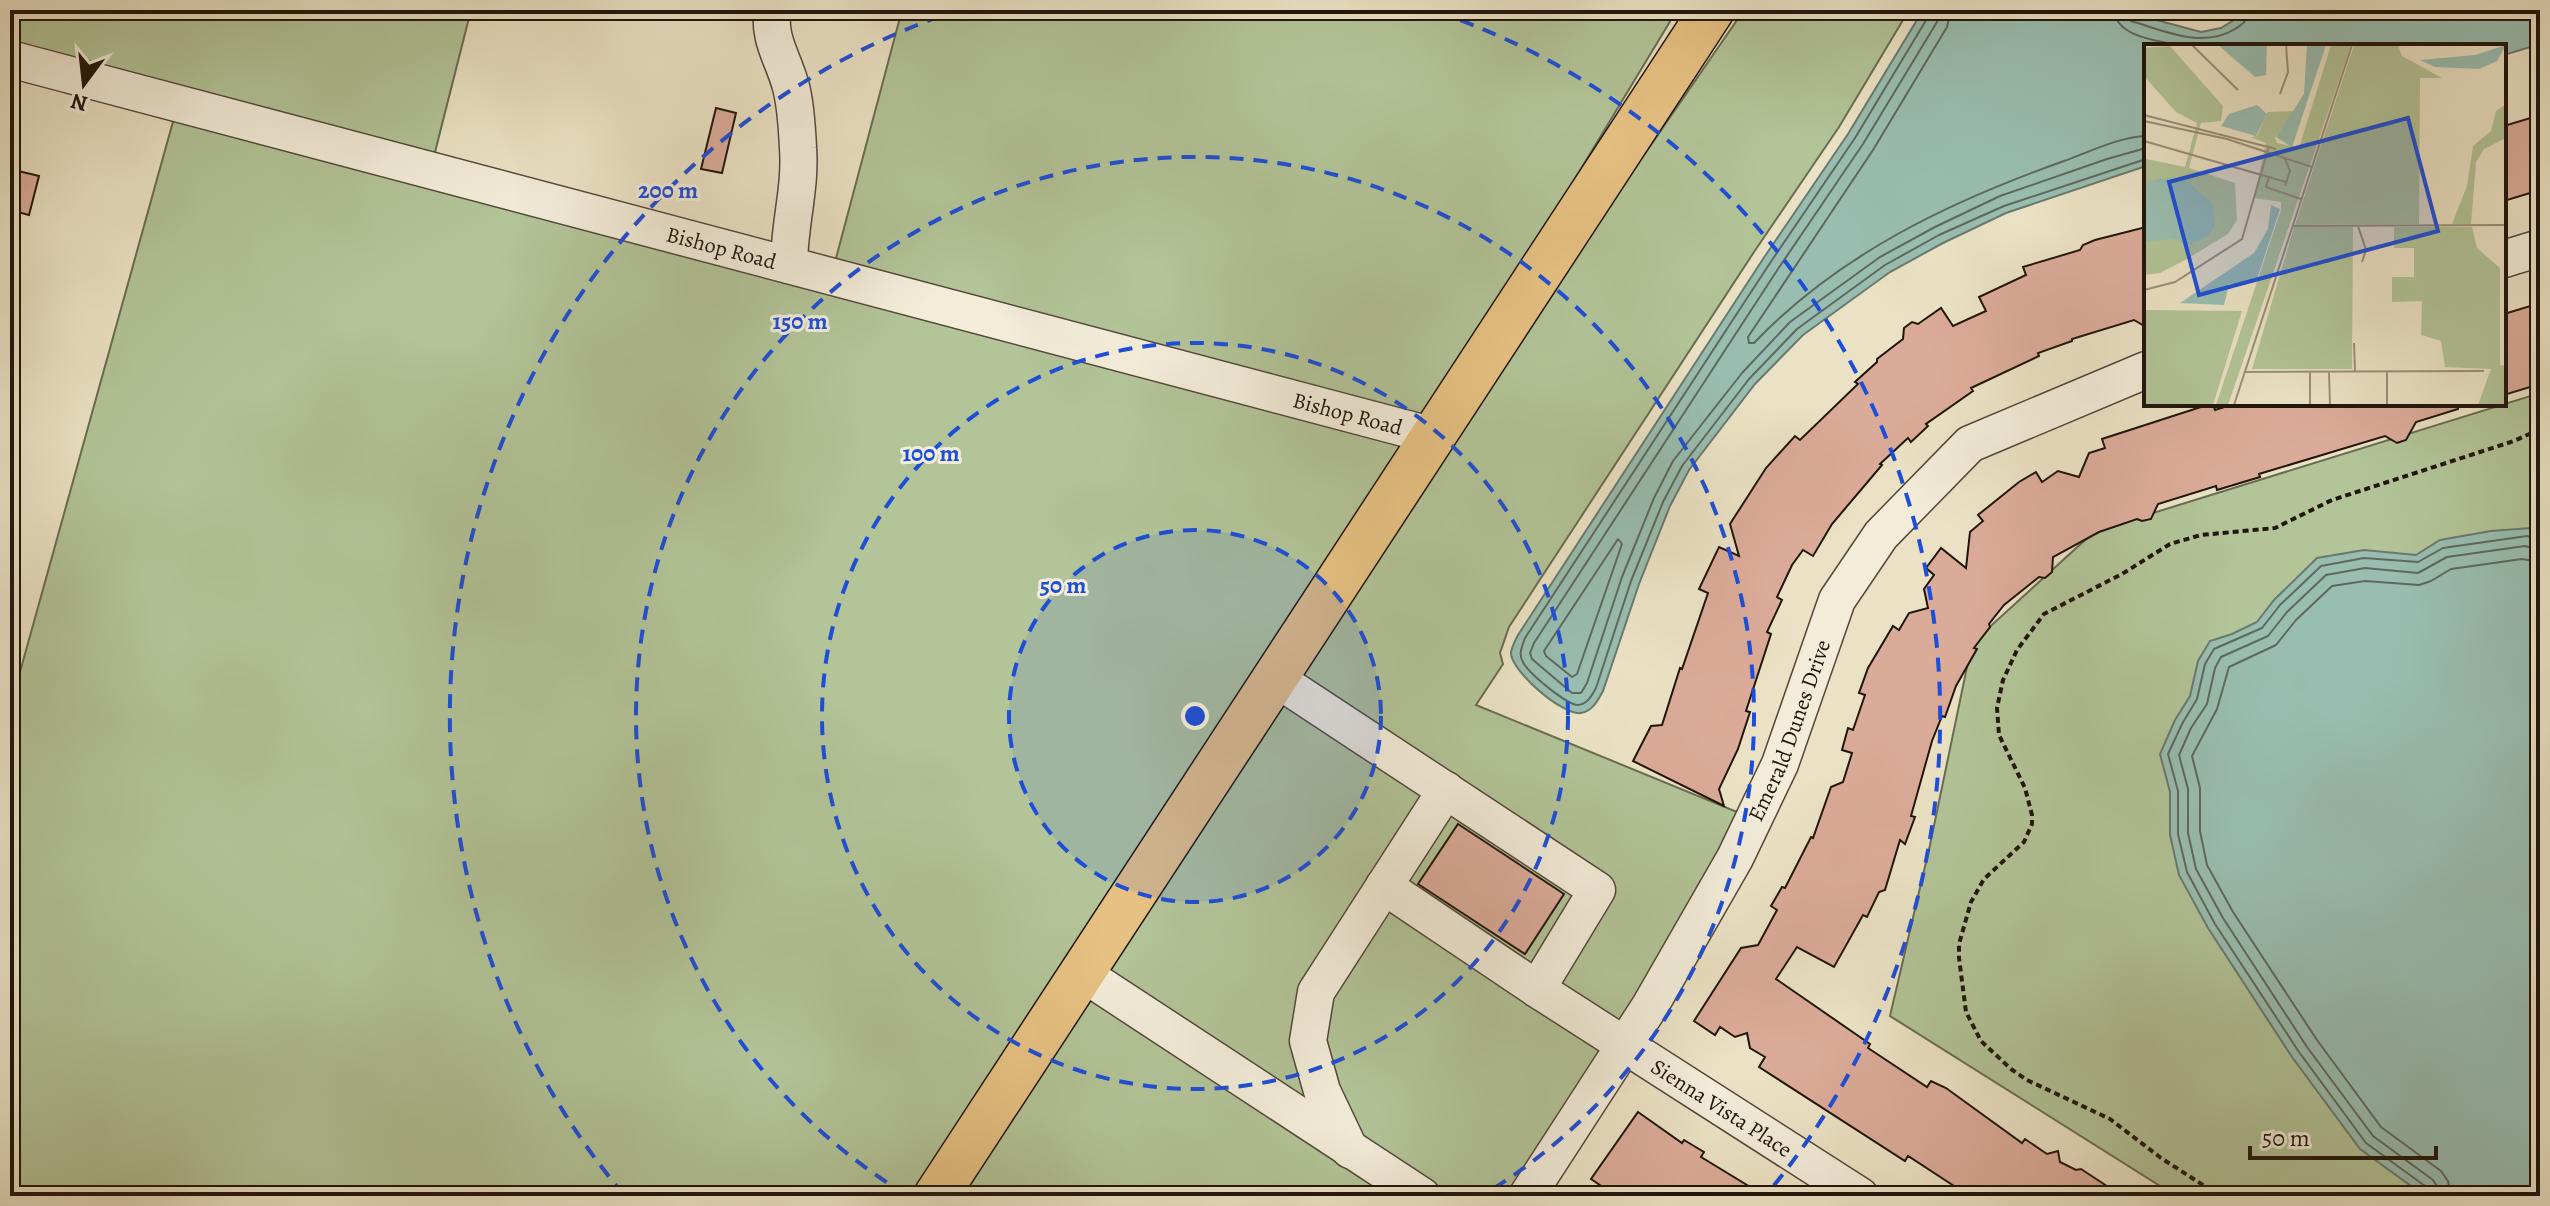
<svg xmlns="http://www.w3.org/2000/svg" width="2550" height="1206" viewBox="0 0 2550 1206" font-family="Alegreya,serif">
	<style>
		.green { fill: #b2c498; stroke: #696c52; stroke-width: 2 }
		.water { fill: #99beb1; stroke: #697a6f; stroke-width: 2 }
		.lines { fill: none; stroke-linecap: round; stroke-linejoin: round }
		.shore { stroke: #5c6a5e; stroke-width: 2 }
		.building { fill: #dbab99; stroke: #20150b; stroke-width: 2 }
		.minor-casing { stroke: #53483a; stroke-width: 39 }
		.major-casing { stroke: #20150b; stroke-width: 47 }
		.path { stroke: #20150b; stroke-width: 4; stroke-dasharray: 6 4; stroke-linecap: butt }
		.minor { stroke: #f2ecd9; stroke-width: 36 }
		.major { stroke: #e6c182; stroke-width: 44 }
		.ring { fill: none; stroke: #1d4ed8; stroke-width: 4; stroke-dasharray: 14 10 }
		.labels { text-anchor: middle; stroke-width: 6; stroke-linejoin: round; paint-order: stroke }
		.street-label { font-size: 22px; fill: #20150b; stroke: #f2ecd9 }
		.inset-road { fill: none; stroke: #9a907b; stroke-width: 2 }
		.view { fill: #1d4ed8; fill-opacity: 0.15; stroke: #1d4ed8; stroke-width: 4 }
		.inset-edge { fill: none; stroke: #20150b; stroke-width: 4 }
		.centre { fill: #1d4ed8; stroke: #f2ecd9; stroke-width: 4 }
		.ring-label { font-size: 24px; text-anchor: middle; font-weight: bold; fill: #1d4ed8; stroke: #f2ecd9; stroke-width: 6; stroke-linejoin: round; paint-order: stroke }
	</style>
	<rect width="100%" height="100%" fill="#ebe2c5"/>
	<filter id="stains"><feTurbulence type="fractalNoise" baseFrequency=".0025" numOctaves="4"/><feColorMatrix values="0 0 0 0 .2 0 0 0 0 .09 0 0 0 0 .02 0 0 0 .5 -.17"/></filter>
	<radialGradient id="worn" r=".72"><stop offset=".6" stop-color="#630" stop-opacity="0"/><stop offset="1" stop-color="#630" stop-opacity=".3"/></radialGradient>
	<g class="green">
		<path d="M10 10H471L434 156 10 44Z"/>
		<path d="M902 10H1677L1429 420 835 262Z"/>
		<path d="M1744 10H1909L1839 127 1754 252 1509 627 1500 653 1503 664 1476 705 1742 814 1639 999 1510 1196H1178L1170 1190 1165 1196H952L1446 442Z"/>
		<path d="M174 118 1412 445 921 1196H10V708Z"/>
		<path d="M2540 393V1196H2176L1890 1016 1930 845 1972 643 2095 531Z"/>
	</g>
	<g class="water">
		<path d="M1923 10H2119L2201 32 2221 28 2237 18 2243 10H2540V44L2504 55V46H2146V166L2006 213 1943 243 1890 272 1803 335 1755 384 1689 470 1670 506 1639 584 1603 691C1598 700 1593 711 1581 713 1563 716 1511 671 1511 653 1511 648 1516 639 1518 635L1763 259 1848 134Z"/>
		<path d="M2531 528 2540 535V1196H2425L2360 1149 2292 1057 2208 928 2179 875 2170 835V792L2160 754 2175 720 2190 696 2198 661 2210 641 2232 634 2257 622 2274 600 2317 558 2364 550 2416 555 2440 540 2491 531Z"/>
	</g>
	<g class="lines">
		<g class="shore">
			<path d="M1929 10 1928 17 1855 138 1770 263 1525 638C1522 647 1518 654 1523 662 1528 673 1567 705 1578 705 1588 704 1592 695 1596 688L1631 581 1663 502 1682 466 1749 379 1797 329 1885 265 1939 235 2004 206 2146 159"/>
			<path d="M1939 10 1937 22 1863 144 1778 269 1534 643 1530 653 1532 659 1572 693H1581L1587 683 1622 577 1654 498 1673 461 1742 373 1790 322 1880 257 1935 227 2000 196 2107 159 2146 148"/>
			<path d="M1951 10 1947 27 1873 150 1748 337 1749 343H1754C1839 254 1949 202 2064 161 2089 152 2119 137 2146 136"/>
			<path d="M2114 10C2116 38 2161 41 2183 46"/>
			<path d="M2124 10 2125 17 2131 21C2165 31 2202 49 2235 29 2243 24 2248 20 2249 10"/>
			<path d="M1618 539 1622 544 1577 674 1572 677 1546 656 1544 651Z"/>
			<path d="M2429 1196 2425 1186 2366 1143 2299 1052 2215 924 2187 872 2178 834V791L2168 754 2182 724 2197 699 2205 664 2214 649 2262 628 2280 605 2321 566 2364 558 2418 562 2443 548 2527 536 2540 540"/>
			<path d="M2439 1196 2438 1188 2433 1180 2373 1136 2307 1047 2223 918 2196 869 2188 833V789L2179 755 2191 728 2207 704 2215 668 2221 657 2268 636 2287 612 2326 575 2365 568 2418 573 2447 557 2525 546 2540 550"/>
			<path d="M2451 1196 2448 1181 2441 1171 2381 1127 2317 1040 2233 912 2207 865 2200 831V788L2192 756 2217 709 2229 667 2276 645 2296 620 2332 586 2365 581 2419 585 2431 581 2451 569 2522 559 2540 562"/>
		</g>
	</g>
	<g class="building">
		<path d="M716 108 736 113 722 173 701 169Z"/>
		<path d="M2540 115V190L2504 201V126Z"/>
		<path d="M10 169 39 176 29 215 10 210Z"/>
		<path d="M2146 227V327L2134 320 2072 339V341L2038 353 2039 356 1971 388 1973 391 1926 424 1928 426 1911 442 1908 438 1880 464 1882 465 1832 524 1813 556 1803 550 1792 565 1777 597 1782 600 1767 632 1771 634 1746 711 1750 712 1738 749 1719 789 1724 806 1633 761 1651 726 1662 725 1680 668 1682 669 1708 593 1699 589 1719 547 1739 556 1730 524 1766 468 1795 436 1800 440 1858 384 1855 382 1877 362V359L1903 339 1904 328 1912 322 1918 324 1941 308 1953 326 1986 311 1979 297 2026 275 2023 267 2080 250 2083 245 2095 240Z"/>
		<path d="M2540 303V384L2504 395V314Z"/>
		<path d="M2210 404H2213L2215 410 2234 404H2458V409L2416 422 2406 440 2397 443 2385 436 2259 474 2260 477 2217 490 2216 486 2158 504 2151 519 2142 521 2137 519 2099 532 2053 557 2052 572 2045 578 2039 577 2004 605 1989 624 1990 627 1974 648 1977 649 1956 686 1945 717 1942 716 1932 741 1911 816 1915 817 1905 844 1900 840 1885 890 1879 892 1867 917 1863 915 1834 967 1797 947 1776 979 1870 1044 1868 1048 1927 1087 1931 1081 1946 1088 2022 1143 2025 1139 2047 1154 2058 1151 2060 1162 2076 1170 2081 1169 2122 1196H1947L1954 1186 1908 1156 1905 1161 1759 1067 1765 1057 1750 1048 1747 1033 1735 1037 1720 1027 1715 1035 1694 1021 1741 948 1758 945 1777 910 1771 906 1782 887 1785 888 1811 837 1813 838 1831 787 1843 782 1852 753 1842 750 1848 728 1853 730 1865 695 1859 693 1868 668 1893 626 1899 630 1909 613 1928 608 1924 589 1934 575 1926 568 1941 548 1966 568 1970 532 1983 521 1978 515 2019 482 2036 472 2042 482 2058 471 2079 477 2089 453 2105 448 2102 439Z"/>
		<path d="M1458 824 1564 894 1525 954 1418 884Z"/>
		<path d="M1638 1112 1682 1143 1684 1140 1704 1152 1701 1157 1765 1196H1616L1591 1179Z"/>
	</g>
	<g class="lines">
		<g class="minor-casing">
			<g id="minor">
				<path d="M772 10C769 42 783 57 791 87 796 106 797 128 798 148 801 188 789 225 789 265"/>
				<path id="s1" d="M10 59 1434 436"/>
				<path d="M2504 259 2540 248"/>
				<path d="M1275 678 1597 890 1537 989"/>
				<path id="s2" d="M1384 886 1537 989 1860 1196"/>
				<path d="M1082 973 1422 1196"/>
				<path d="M1350 1150 1322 1091 1308 1041 1316 992 1446 790"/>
				<path id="s3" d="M1527 1196 1650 1006 1735 858 1780 764 1837 600 1881 535 1970 444 2146 370"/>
			</g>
		</g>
		<g class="major-casing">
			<path id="major" d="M936 1196 1712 10"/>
		</g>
		<path class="path" d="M2220 1196 2161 1158 2110 1119 2027 1080 2011 1069 1981 1041 1966 1012 1959 958V944L1971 902 1984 879 2024 842 2032 824V815L2025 788 1999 735 1997 708 2003 680 2017 650 2044 614 2122 574 2170 544 2201 535 2275 528 2332 500 2514 441 2540 429"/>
		<use href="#minor" class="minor"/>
		<use href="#major" class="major"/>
	</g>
	<circle cx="1195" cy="716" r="186" fill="#1d4ed8" fill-opacity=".12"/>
	<g class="ring">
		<circle cx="1195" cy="716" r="186"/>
		<circle cx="1195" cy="716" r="373"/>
		<path d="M907 1195A559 559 0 1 1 1483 1195"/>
		<path d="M624 1195A745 745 0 0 1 952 12M1438 12A745 745 0 0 1 1766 1195"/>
	</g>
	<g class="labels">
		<g class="street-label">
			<text dy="8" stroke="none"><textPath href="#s1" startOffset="736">Bishop Road</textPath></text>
			<text dy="8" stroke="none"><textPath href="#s1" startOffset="1384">Bishop Road</textPath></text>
			<text dy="8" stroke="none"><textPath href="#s3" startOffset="536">Emerald Dunes Drive</textPath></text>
			<text dy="8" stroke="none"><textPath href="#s2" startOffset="404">Sienna Vista Place</textPath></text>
		</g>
	</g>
	<g transform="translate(2144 44)">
		<rect width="362" height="362" fill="#ebe2c5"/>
		<path d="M187 1H207L84 361H72L137 166V158L110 154 122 99 107 93 113 92 124 68 150 67 131 94 133 99 155 104ZM210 1H254L258 12 298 34H276L275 180 151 181ZM26 2 79 62 77 77 57 79 45 124 91 139 93 176 84 190 43 215 16 229 0 231 2 115 41 123 53 79 32 68 0 32V4ZM362 60V94L340 105 332 118 327 180H308L323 142 329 102 347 87 352 67ZM150 183H209L208 325H108ZM250 183H328L333 204 356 224V321L362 322V361H334L347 325 301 323 297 297 277 291 278 257 248 258V233H270V204H250ZM0 266 98 267 69 361H0Z" fill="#b2c498"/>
		<path d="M74 1H123L122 31 111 33ZM163 1H182L148 103 132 93 160 50ZM362 1 353 17 335 25 291 23 276 16 331 11ZM113 61 123 70 112 92 77 82 85 70ZM29 133 44 138 68 159 71 182 63 193 43 201 28 195 0 198 3 137ZM127 161 136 165 112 238 85 240 80 261 36 259 110 209 124 185Z" fill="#99beb1"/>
		<path class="inset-road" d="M48 1 94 46M136 50 144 28 142 1M0 71 132 105M0 77 83 95 168 123M0 97 142 138M141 115 146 127 141 142M125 133 122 143 157 155M149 182 362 181M214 182 222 206 218 218M0 246 31 238 98 195 125 102M210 299 211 328M101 328 340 327M185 328 186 361M243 328V361M90 361 208 1M166 361V328"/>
		<path class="view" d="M264 74 294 187 55 251 25 138Z"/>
		<rect width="362" height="362" class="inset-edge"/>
	</g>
	<circle cx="1195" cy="716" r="12" class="centre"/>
	<g class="ring-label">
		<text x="668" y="198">200 m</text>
		<text x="800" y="329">150 m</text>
		<text x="931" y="461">100 m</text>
		<text x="1063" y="593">50 m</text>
	</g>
	<rect width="2550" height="1206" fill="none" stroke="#ebe2c5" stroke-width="40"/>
	<rect x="12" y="12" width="2526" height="1182" fill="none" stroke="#20150b" stroke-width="4"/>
	<rect x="20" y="20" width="2510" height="1166" fill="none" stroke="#20150b" stroke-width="2"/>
	<g transform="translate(84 84) rotate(195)" stroke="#f2ecd9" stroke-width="6" paint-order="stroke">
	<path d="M0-6L14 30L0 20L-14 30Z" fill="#20150b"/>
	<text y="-12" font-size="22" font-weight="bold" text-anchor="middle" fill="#20150b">N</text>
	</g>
	<path d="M2250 1146v12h186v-12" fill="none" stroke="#20150b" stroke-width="4"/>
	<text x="2262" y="1146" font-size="24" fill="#20150b" stroke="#f2ecd9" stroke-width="6" paint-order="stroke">50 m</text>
	<rect width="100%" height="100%" filter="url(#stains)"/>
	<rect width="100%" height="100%" fill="url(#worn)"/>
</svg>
